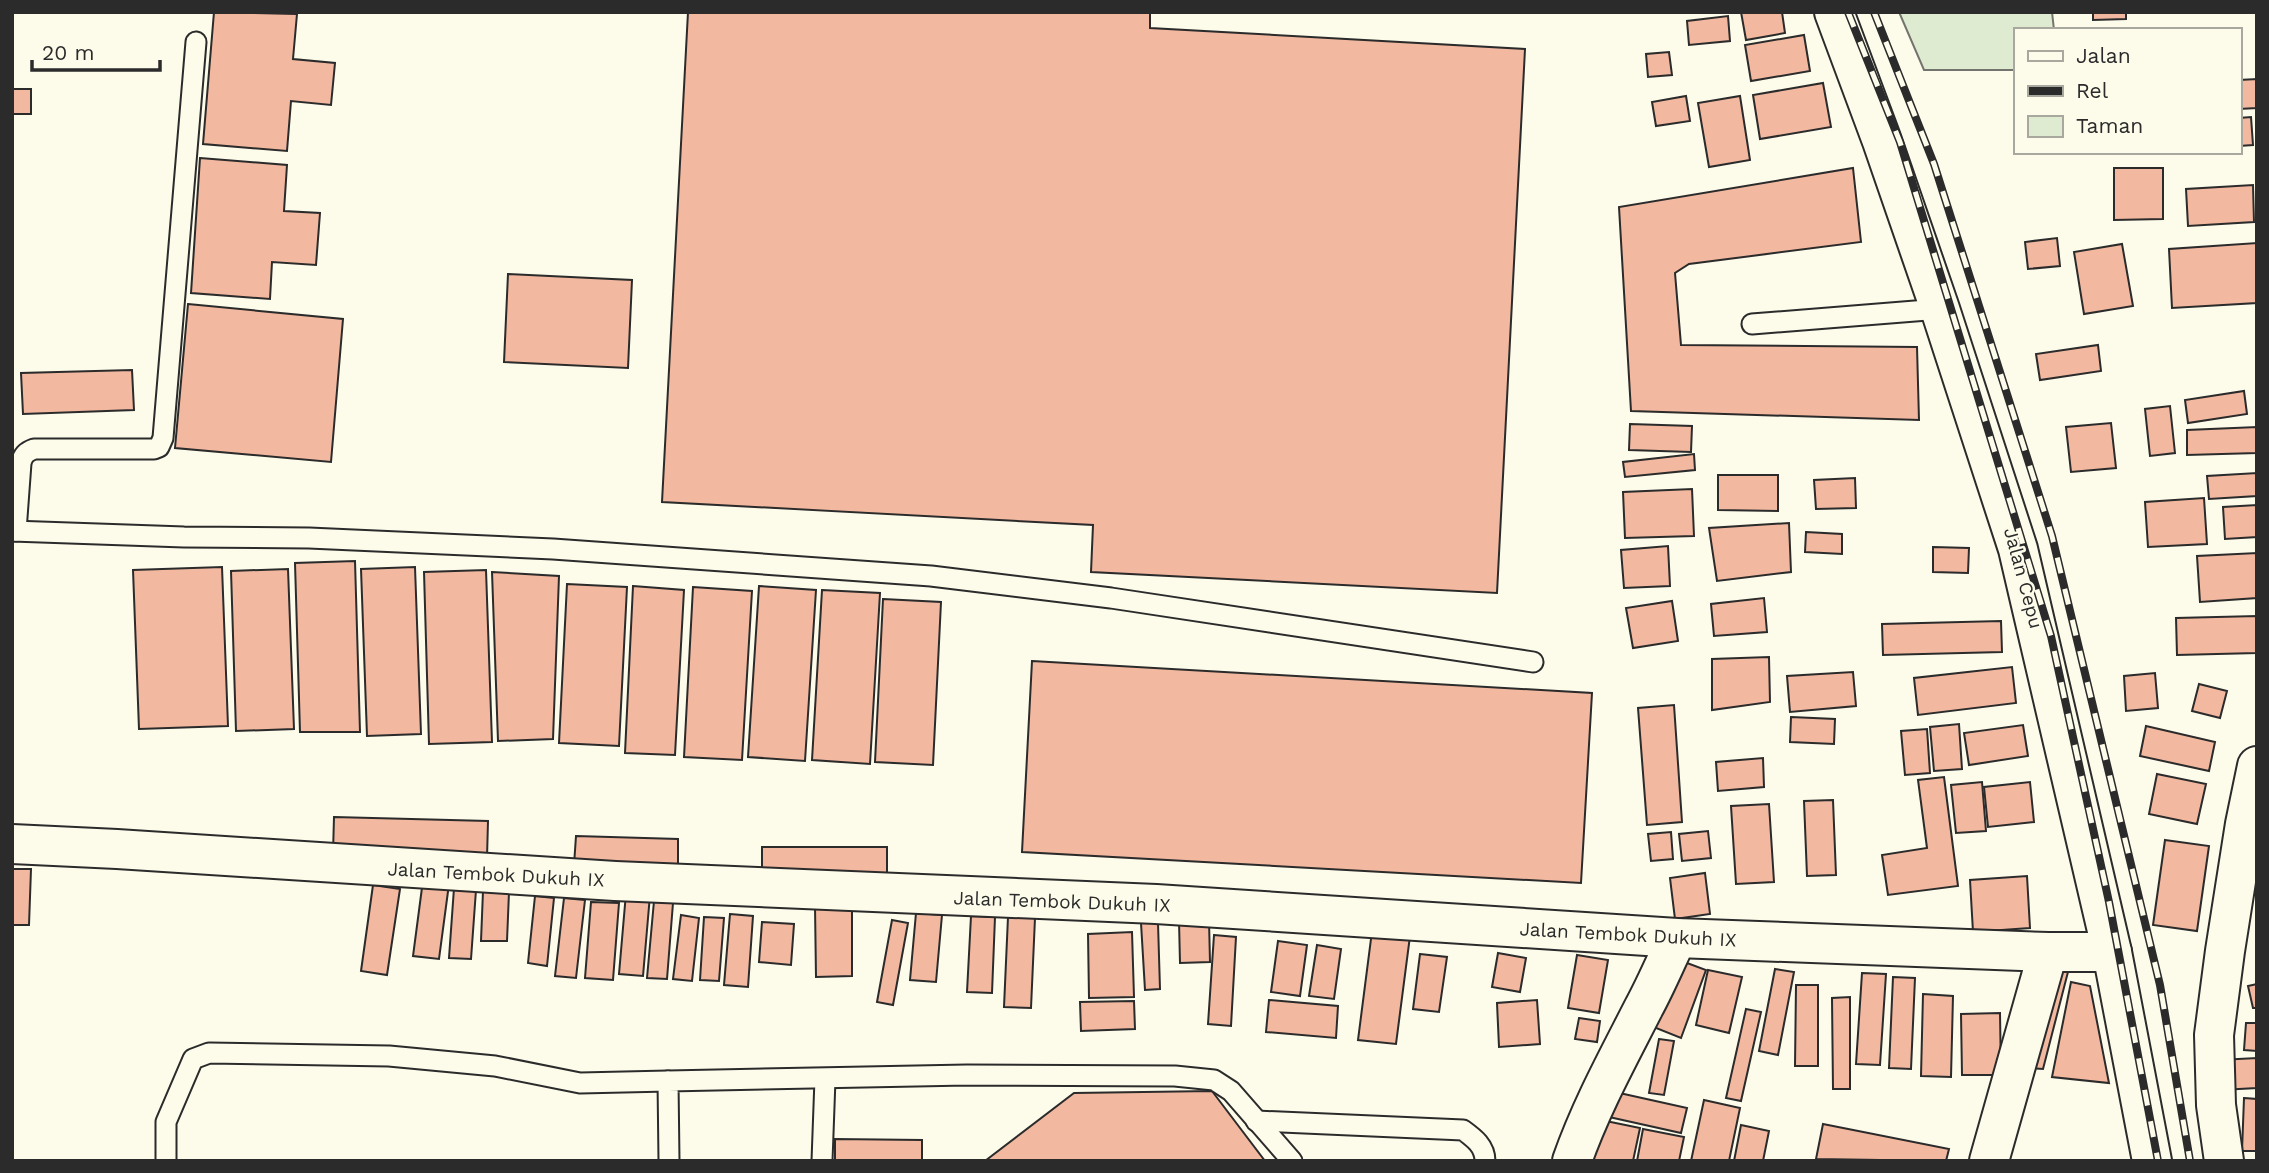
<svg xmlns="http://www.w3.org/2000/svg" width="2269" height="1173" viewBox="0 0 2269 1173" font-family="'Work Sans',sans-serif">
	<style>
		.green { fill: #deebd1; stroke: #74746e; stroke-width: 2 }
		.building { fill: #f2b8a0; stroke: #2b2b2b; stroke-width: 2 }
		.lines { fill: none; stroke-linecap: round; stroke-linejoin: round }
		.lane-casing { stroke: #2b2b2b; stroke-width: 23 }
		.street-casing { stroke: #2b2b2b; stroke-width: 42 }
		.lane { stroke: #fdfbea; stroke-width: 19 }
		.street { stroke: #fdfbea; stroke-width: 38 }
		.rail-casing { stroke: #2b2b2b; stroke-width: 8 }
		.rail { stroke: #fdfbea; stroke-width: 5; stroke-dasharray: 16; stroke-linecap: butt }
		.labels { text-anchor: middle; stroke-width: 5; stroke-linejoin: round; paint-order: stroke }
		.street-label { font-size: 19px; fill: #2b2b2b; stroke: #fdfbea }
	</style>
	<rect width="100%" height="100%" fill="#fdfbea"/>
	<path class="green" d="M1899 12H2052L2054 30H2015V70H1924Z"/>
	<g class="building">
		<path d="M214 12 297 14 293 59 335 63 331 105 291 101 287 151 203 144Z"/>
		<path d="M688 12H1150V28L1525 49 1497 593 1091 572 1093 525 662 502Z"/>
		<path d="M1741 12H1782L1785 33 1746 40Z"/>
		<path d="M2093 12H2126V19L2093 20Z"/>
		<path d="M1728 16 1730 41 1689 45 1687 21Z"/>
		<path d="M1804 35 1810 71 1751 81 1745 45Z"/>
		<path d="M1669 52 1672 75 1648 77 1646 54Z"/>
		<path d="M2257 79V108L2239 109V80Z"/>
		<path d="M1823 83 1831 127 1760 139 1753 95Z"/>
		<rect x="12" y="89" width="19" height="25"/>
		<path d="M1686 96 1690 121 1656 126 1652 102Z"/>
		<path d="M1740 96 1750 160 1709 167 1698 103Z"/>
		<path d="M2251 117 2253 145 2239 146V118Z"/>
		<path d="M200 158 287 165 284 211 320 213 316 265 272 262 270 299 191 293Z"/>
		<path d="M1853 168 1861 242 1689 264 1675 273 1681 345 1917 347 1919 420 1631 411 1619 207Z"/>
		<path d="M2114 168H2163V219L2114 220Z"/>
		<path d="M2253 185 2254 222 2188 226 2186 189Z"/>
		<path d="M2057 238 2060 266 2028 269 2025 242Z"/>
		<path d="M2257 243V303L2172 308 2169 249Z"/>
		<path d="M2122 244 2133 306 2084 314 2074 252Z"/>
		<path d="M508 274 632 280 628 368 504 362Z"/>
		<path d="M188 304 343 319 331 462 175 448Z"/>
		<path d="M2098 345 2101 371 2040 380 2036 354Z"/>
		<path d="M132 370 134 410 23 414 21 373Z"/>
		<path d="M2244 391 2247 414 2188 423 2185 400Z"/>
		<path d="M2170 406 2175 453 2150 456 2145 409Z"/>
		<path d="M2111 423 2116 468 2071 472 2066 427Z"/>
		<path d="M1630 424 1692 426 1691 452 1629 450Z"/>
		<path d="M2257 427V453L2187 455V430Z"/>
		<path d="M1694 454 1695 470 1625 477 1623 462Z"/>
		<path d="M2257 473V496L2209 499 2207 476Z"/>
		<path d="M1718 475H1778V511L1718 510Z"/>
		<path d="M1855 478 1856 508 1816 509 1814 480Z"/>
		<path d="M1692 489 1694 536 1625 538 1623 492Z"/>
		<path d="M2204 498 2207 544 2148 547 2145 502Z"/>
		<path d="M2257 505V537L2225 539 2223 507Z"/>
		<path d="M1789 523 1791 572 1717 581 1709 528Z"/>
		<path d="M1806 532 1842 534V554L1805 552Z"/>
		<path d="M1668 546 1670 586 1624 588 1621 550Z"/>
		<path d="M1933 547 1969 548 1968 573 1933 572Z"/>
		<path d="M2257 553V598L2200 602 2197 556Z"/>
		<path d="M355 561 360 732H300L295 563Z"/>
		<path d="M222 567 228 726 139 729 133 570Z"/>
		<path d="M415 567 421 734 367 736 361 569Z"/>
		<path d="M288 569 294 729 236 731 231 571Z"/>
		<path d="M486 570 492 742 429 744 424 572Z"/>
		<path d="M492 572 559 576 553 739 498 741Z"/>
		<path d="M567 584 627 587 619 746 559 743Z"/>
		<path d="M633 586 684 590 675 755 625 753Z"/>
		<path d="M759 586 816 590 805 761 748 757Z"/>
		<path d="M693 587 752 591 742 760 684 757Z"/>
		<path d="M822 590 880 593 870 764 812 760Z"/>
		<path d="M1764 598 1767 632 1714 636 1711 604Z"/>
		<path d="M883 599 941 602 933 765 875 762Z"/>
		<path d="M1672 601 1678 641 1633 648 1626 608Z"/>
		<path d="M2257 616V653L2177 655 2176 618Z"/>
		<path d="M2001 621 2002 652 1883 655 1882 624Z"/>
		<path d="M1769 657 1770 702 1712 710V659Z"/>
		<path d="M1032 661 1592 693 1581 883 1022 852Z"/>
		<path d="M2012 667 2016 703 1918 715 1914 678Z"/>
		<path d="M1853 672 1856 706 1790 712 1787 676Z"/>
		<path d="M2155 673 2158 708 2126 711 2124 676Z"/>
		<path d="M2199 684 2227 691 2220 718 2192 711Z"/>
		<path d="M1674 705 1682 822 1647 825 1638 708Z"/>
		<path d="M1791 717 1835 719 1834 744 1790 742Z"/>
		<path d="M1959 724 1962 769 1934 771 1930 727Z"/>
		<path d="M2023 725 2028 756 1969 765 1964 733Z"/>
		<path d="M2146 726 2215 742 2209 771 2140 756Z"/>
		<path d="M1927 729 1930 773 1905 775 1901 731Z"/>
		<path d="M1763 758 1764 787 1718 791 1716 762Z"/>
		<path d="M2157 774 2206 784 2197 824 2149 814Z"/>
		<path d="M1944 777 1958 886 1888 895 1882 855 1927 848 1918 780Z"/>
		<path d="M1982 782 1986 831 1956 833 1951 785Z"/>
		<path d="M2030 782 2034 822 1988 827 1984 787Z"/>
		<path d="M1833 800 1836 875 1807 876 1804 801Z"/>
		<path d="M1769 804 1774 882 1736 884 1731 806Z"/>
		<path d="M334 817 488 821 487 858 333 853Z"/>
		<path d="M1708 831 1711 858 1682 861 1679 834Z"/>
		<path d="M1671 832 1673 859 1651 861 1648 834Z"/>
		<path d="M576 836 678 839V868L574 865Z"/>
		<path d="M2165 840 2209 846 2197 931 2153 925Z"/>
		<path d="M762 847H887V874L762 875Z"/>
		<path d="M12 869H31L29 925H12Z"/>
		<path d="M1705 873 1710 914 1675 919 1670 878Z"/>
		<path d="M2027 876 2030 928 1973 932 1970 880Z"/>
		<path d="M423 880 449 884 439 959 413 956Z"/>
		<path d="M373 885 400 889 387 975 361 971Z"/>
		<path d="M454 888 476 890 471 959 449 958Z"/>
		<path d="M483 891 509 892 507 941H481Z"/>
		<path d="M626 893 650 895 643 976 619 974Z"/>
		<path d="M535 896 554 898 547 966 528 963Z"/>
		<path d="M564 898 585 900 576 978 555 976Z"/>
		<path d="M654 901 673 903 667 979 647 978Z"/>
		<path d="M591 902 619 903 613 980 585 978Z"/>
		<path d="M815 906H852V976L816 977Z"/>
		<path d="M916 913 942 915 936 982 910 980Z"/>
		<path d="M730 914 753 916 748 987 724 985Z"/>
		<path d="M681 915 699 918 692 981 673 979Z"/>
		<path d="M971 916 995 917 992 993 967 992Z"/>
		<path d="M704 917 724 918 719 981 700 980Z"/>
		<path d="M1008 917 1035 918 1031 1008 1004 1007Z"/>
		<path d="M892 920 908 923 893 1005 877 1002Z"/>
		<path d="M1209 920 1210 962 1180 963 1179 921Z"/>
		<path d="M762 922 794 924 791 965 759 962Z"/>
		<path d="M1141 923H1158L1160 989 1145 990Z"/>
		<path d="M1372 931 1410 936 1396 1044 1358 1040Z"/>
		<path d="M1132 932 1134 997 1089 998 1088 934Z"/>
		<path d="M1214 935 1236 937 1231 1026 1208 1024Z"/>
		<path d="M1278 941 1307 945 1300 996 1271 992Z"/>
		<path d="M1317 945 1341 949 1334 999 1309 996Z"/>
		<path d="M1498 953 1526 958 1520 992 1492 987Z"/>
		<path d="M1420 954 1447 957 1439 1012 1413 1009Z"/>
		<path d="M1577 955 1608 960 1599 1013 1568 1008Z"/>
		<path d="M1671 957 1706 970 1681 1038 1646 1024Z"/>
		<path d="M2069 968 2043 1069 2015 1067 2046 969Z"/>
		<path d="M1775 969 1794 972 1778 1055 1759 1051Z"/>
		<path d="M1708 970 1742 977 1729 1033 1696 1025Z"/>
		<path d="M1862 973 1886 974 1880 1065 1856 1064Z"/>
		<path d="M1893 977 1915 978 1911 1069 1889 1068Z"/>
		<path d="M2071 982 2090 986 2109 1083 2052 1077Z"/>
		<path d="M2257 984V1008H2253L2248 986Z"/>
		<path d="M1796 985H1818V1066H1795Z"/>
		<path d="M1923 994 1953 996 1951 1077 1921 1076Z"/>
		<path d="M1850 997V1089H1833L1832 998Z"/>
		<path d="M1269 1000 1338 1006 1336 1038 1266 1032Z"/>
		<path d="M1537 1000 1540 1044 1499 1047 1497 1003Z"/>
		<path d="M1134 1001 1135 1029 1081 1031 1080 1002Z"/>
		<path d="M1746 1009 1761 1012 1741 1101 1726 1098Z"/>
		<path d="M2000 1013 2001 1075H1962L1961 1014Z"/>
		<path d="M1579 1018 1600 1021 1597 1042 1575 1039Z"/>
		<path d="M2246 1023H2257V1051L2244 1050Z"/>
		<path d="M1659 1039 1674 1041 1664 1095 1649 1093Z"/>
		<path d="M2257 1058V1088L2221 1090 2219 1060Z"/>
		<path d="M1606 1090 1687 1108 1681 1133 1600 1115Z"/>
		<path d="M1212 1091 1265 1161H985L1074 1093Z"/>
		<path d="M2244 1098 2257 1099V1151H2242Z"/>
		<path d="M1704 1100 1740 1108 1729 1161H1691Z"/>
		<path d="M1601 1120 1640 1128 1633 1161H1592Z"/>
		<path d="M1823 1124 1949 1149 1946 1161 1816 1159Z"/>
		<path d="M1741 1125 1769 1131 1763 1161H1734Z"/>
		<path d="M1643 1129 1684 1137 1679 1161H1637Z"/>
		<path d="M835 1139 922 1140V1161H835Z"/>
	</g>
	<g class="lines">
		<g class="lane-casing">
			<g id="lane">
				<path d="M1752 324 1940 309"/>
				<path d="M12 531 184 537 309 538 553 549 931 576 1111 598 1533 662"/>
				<path d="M16 531 21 463C23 455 26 452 34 449H154L159 447 163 438 196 42"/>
				<path d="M1256 1121 1463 1130C1474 1138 1485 1146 1485 1161"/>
				<path d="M166 1161V1122L193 1059 209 1053 389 1056 495 1066 580 1083 668 1081"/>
				<path d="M669 1161 668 1081 967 1075 1175 1076 1214 1080 1231 1091 1292 1161"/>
				<path d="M822 1161 825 1079"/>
			</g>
		</g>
		<g class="street-casing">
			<g id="street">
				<path d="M1834 12 1882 141 1940 309 2018 549 2112 952 2152 1161"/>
				<path d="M12 844 117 849 615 881 1156 904 1677 938 2048 952H2112"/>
				<path d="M1572 1161C1591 1107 1618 1058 1644 1007 1656 985 1666 961 1677 938"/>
				<path d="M1989 1161 2048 952"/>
				<path d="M2224 1161 2216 1105 2214 1035 2225 951 2245 824 2257 766"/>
			</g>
		</g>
		<use href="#lane" class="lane"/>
		<use href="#street" class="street"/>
		<g class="rail-casing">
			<g id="rail">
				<path d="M1848 12 1900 142 2051 636 2109 902 2158 1161"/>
				<path d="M1874 12 1934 164 2052 536 2160 985 2190 1161"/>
			</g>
		</g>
		<use href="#rail" class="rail"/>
	</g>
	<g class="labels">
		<g class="street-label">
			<text transform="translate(2024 578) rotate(75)" y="7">Jalan Cepu</text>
			<text transform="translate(496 874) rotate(3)" y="7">Jalan Tembok Dukuh IX</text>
			<text transform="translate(1062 901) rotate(2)" y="7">Jalan Tembok Dukuh IX</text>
			<text transform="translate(1628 934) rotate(3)" y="7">Jalan Tembok Dukuh IX</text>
		</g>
	</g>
	<rect width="2269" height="1173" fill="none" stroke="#2b2b2b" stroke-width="28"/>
	<rect x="2014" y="28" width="228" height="126" fill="#fdfbea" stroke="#a9a89e" stroke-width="2"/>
	<rect x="2028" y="51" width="35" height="10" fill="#fdfbea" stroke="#a9a89e" stroke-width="2"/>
	<text x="2076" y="63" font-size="21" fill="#2b2b2b">Jalan</text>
	<rect x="2028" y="86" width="35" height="10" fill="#2b2b2b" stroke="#a9a89e" stroke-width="2"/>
	<text x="2076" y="98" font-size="21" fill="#2b2b2b">Rel</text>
	<rect x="2028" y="116" width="35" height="21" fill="#deebd1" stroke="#a9a89e" stroke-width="2"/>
	<text x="2076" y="133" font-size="21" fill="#2b2b2b">Taman</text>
	<path d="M32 60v10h128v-10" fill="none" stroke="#2b2b2b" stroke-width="3.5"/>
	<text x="42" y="60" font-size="21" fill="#2b2b2b" stroke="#fdfbea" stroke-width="5" paint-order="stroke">20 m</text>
</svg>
